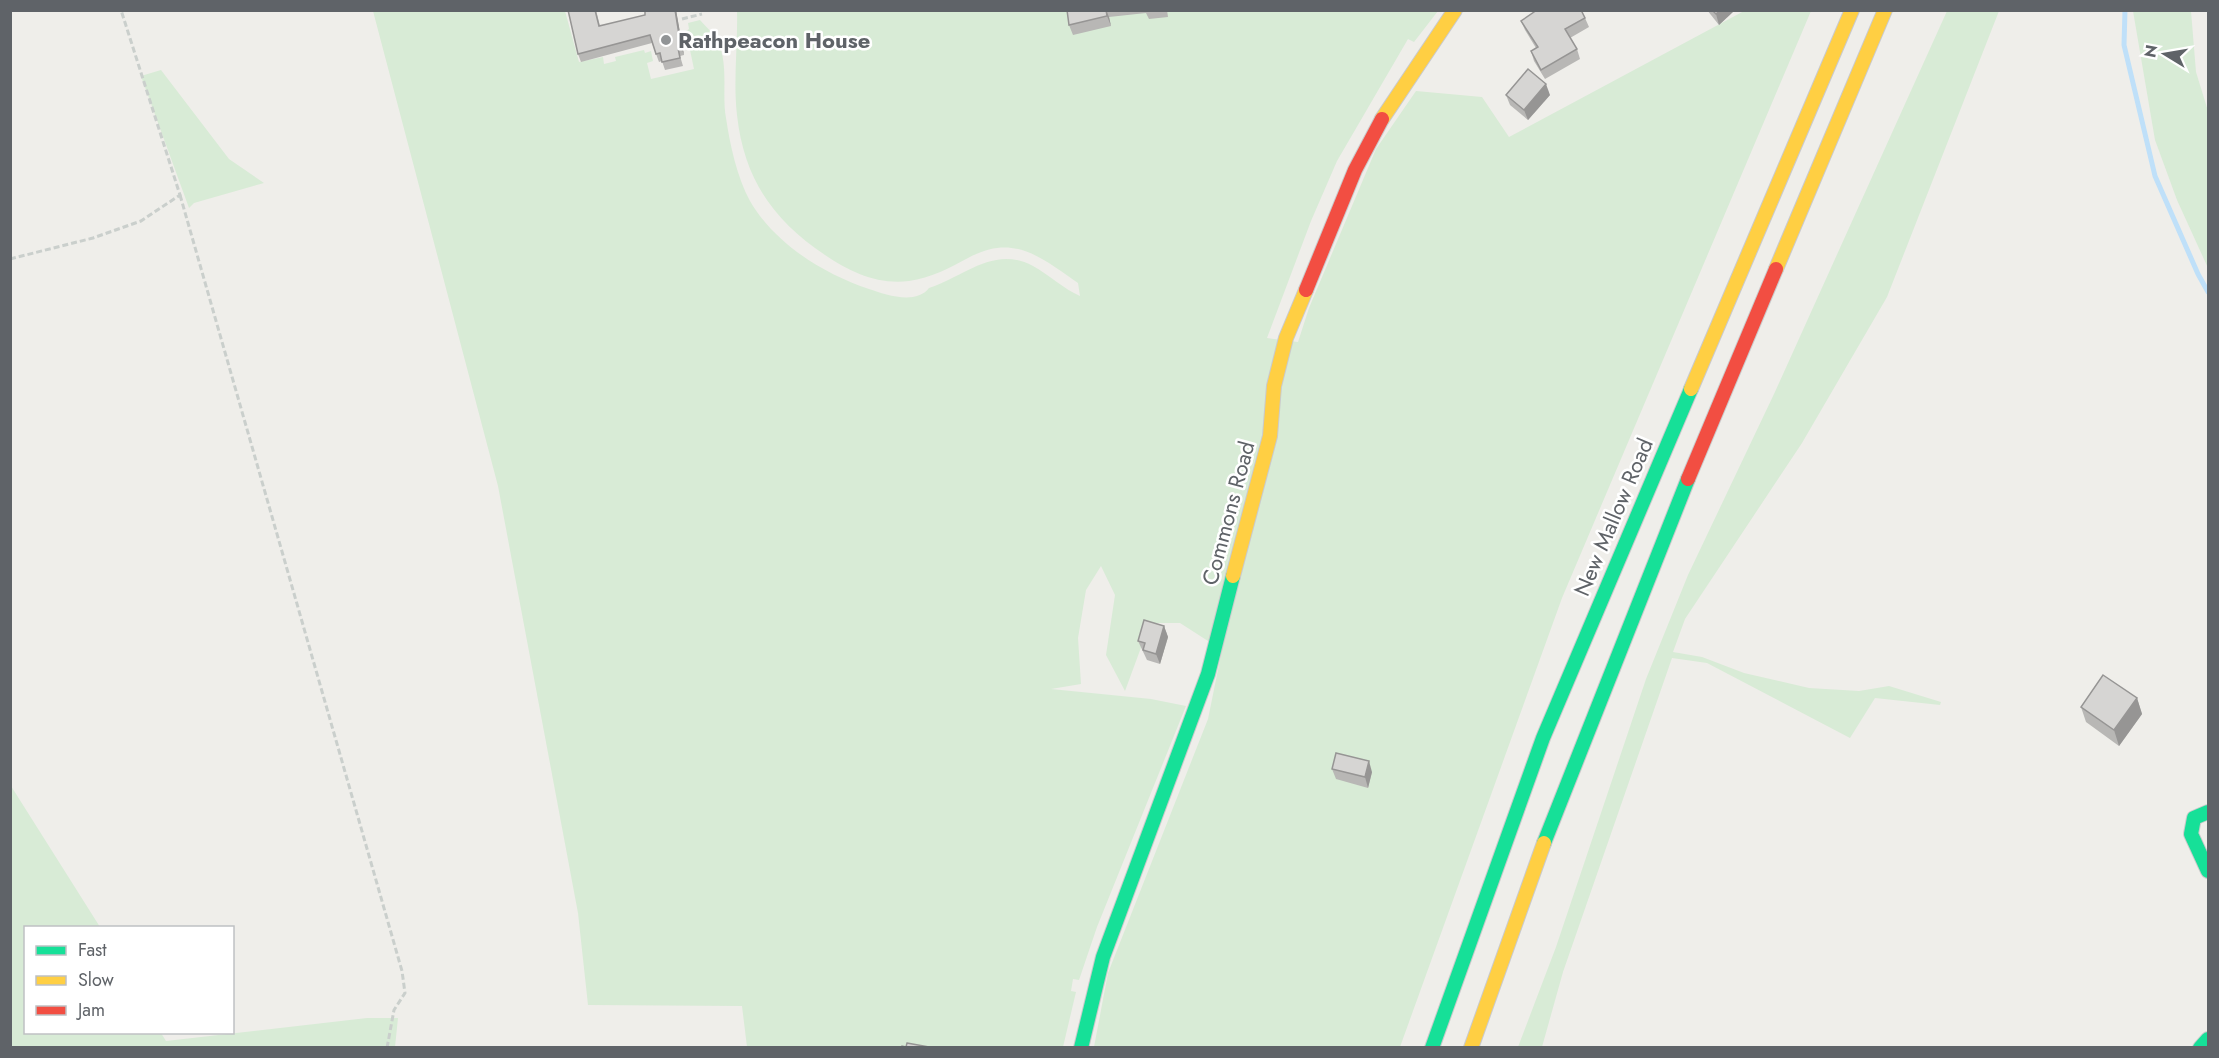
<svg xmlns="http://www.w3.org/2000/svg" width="2219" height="1058" viewBox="0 0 2219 1058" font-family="Jost,sans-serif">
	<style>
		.green { fill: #d8ebd6 }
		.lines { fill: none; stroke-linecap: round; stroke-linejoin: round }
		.stream { stroke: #bfe0f9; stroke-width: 5 }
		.fast-casing { stroke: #cacacb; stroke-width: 16 }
		.slow-casing { stroke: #cacacb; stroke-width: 16 }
		.jam-casing { stroke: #cacacb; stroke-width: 16 }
		.path { stroke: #cacfcc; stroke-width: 3; stroke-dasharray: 6 3; stroke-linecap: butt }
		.fast { stroke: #16e098; stroke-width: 14 }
		.slow { stroke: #ffcf43; stroke-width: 14 }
		.jam { stroke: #f24e42; stroke-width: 14 }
		.wall { fill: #b8b7b5 }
		.shaded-wall { fill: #969594 }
		.building { fill: #d6d5d3; stroke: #969594; stroke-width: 1.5 }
		.poi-dot { fill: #919496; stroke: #fff; stroke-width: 2 }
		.labels { text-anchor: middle; stroke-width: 5; stroke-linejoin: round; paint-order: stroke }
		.poi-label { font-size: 22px; font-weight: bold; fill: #5f6368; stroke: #fff; text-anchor: start }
		.street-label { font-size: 22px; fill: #5f6368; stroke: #fff }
	</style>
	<rect width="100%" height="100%" fill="#efeeea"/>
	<g class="green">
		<path d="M373 11H565L579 62 603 57 604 64 616 61 615 57 644 50 645 53 651 51 653 61 647 63 651 79 694 69 686 31 689 29 688 23 700 20C704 25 709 29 713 34 731 58 721 91 726 118 730 145 737 177 750 201 775 244 824 274 869 289 886 295 916 305 929 288 965 276 994 245 1033 266 1049 275 1064 289 1080 296L1078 283C1040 257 1014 233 968 258 949 268 931 278 909 281 878 285 850 272 825 255 773 220 744 179 737 115 733 81 738 45 737 11H1438L1414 42 1408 39 1337 161 1311 221 1267 338 1298 342 1309 308 1376 149 1416 91 1482 97 1509 137 1744 11H1811L1562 598 1400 1047H1094L1108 973 1208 719 1222 650 1180 623H1156L1146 634 1125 691 1106 655 1115 595 1101 566 1086 590 1078 638 1081 684 1051 689 1151 699 1186 706 1097 927 1079 980 1073 979 1071 991 1076 992 1063 1047H747L742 1006 588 1005 578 913 498 486Z"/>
		<path d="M1947 11H1999L1887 297 1802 443 1685 619 1673 652 1702 657 1744 673 1809 688 1859 691 1889 686 1941 702 1940 705 1875 698 1850 738 1707 663 1672 658 1563 972 1542 1047H1518L1556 947 1646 679 1688 575 1774 394Z"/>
		<path d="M2133 11H2191L2196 72 2208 111V268L2177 200 2155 140Z"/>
		<path d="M161 70 229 159 264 183 194 203 189 208 141 76Z"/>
		<path d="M11 786 100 927 26 928V1032L161 1033 166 1041 367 1018H398L395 1047H11Z"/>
	</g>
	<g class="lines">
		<path class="stream" d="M2125 10 2124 45 2155 176 2198 274 2208 292"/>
		<g class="fast-casing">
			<g id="fast">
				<path d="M2208 812 2194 818 2191 834 2208 871"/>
				<path d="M1544 843 1688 479"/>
				<path d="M1081 1048 1103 957 1208 674 1233 576"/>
				<path d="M1432 1048 1543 738 1691 389"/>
				<path d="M2200 1048 2208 1039"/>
			</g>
		</g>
		<g class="slow-casing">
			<g id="slow">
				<path d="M1382 119 1455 10"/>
				<path d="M1776 269 1885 10"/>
				<path d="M1691 389 1852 10"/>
				<path d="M1233 576 1270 436 1274 386 1286 338 1306 290"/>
				<path d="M1471 1048 1544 843"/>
			</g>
		</g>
		<g class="jam-casing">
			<g id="jam">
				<path d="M1306 290 1355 170 1382 119"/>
				<path d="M1688 479 1776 269"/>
			</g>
		</g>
		<g class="path">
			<path d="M682 19 702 14"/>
			<path d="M180 195 402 971 405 993 394 1010 387 1048"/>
			<path d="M10 259 93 238 141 221 180 195 121 10"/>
		</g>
		<use href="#fast" class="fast"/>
		<use href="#slow" class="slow"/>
		<use href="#jam" class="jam"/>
	</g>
	<g class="wall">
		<path d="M568 10H596L600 26 645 15V10H676L684 55 680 56 683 66 665 70 662 61 659 62 652 43 581 62 578 54Z"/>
		<path d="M1067 10H1167L1168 17 1149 19 1146 13 1109 17 1111 26 1073 35 1069 25Z"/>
		<path d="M1707 10H1735L1719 25Z"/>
		<path d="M1585 18 1589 27 1570 38 1577 49 1580 59 1545 79 1534 61 1531 51 1536 48 1525 30 1521 21Z"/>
		<path d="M1506 95H1550L1528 120 1510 105Z"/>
		<path d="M1164 626 1168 637 1160 664 1147 660 1138 641Z"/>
		<path d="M2137 698 2142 714 2119 746 2086 722 2081 707Z"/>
		<path d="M1332 769 1372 772 1368 788 1336 779Z"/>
	</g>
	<g class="shaded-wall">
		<path d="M675 10H676L684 55 681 47Z"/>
		<path d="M1106 10 1109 17 1111 26 1107 16Z"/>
		<path d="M1720 10H1735L1719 25 1716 14Z"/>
		<path d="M1546 84 1550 95 1528 120 1524 110Z"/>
		<path d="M1164 626 1168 637 1160 664 1156 654Z"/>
		<path d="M2137 698 2142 714 2119 746 2114 730Z"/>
		<path d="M1369 761 1372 772 1368 788 1365 777Z"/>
	</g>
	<g class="building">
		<path d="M568 10H595L599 26 645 15V10H675L681 47 678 48 680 58 662 62 660 53 656 54 650 35 578 54Z"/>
		<path d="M1067 10H1106L1107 16 1069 25Z"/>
		<path d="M1537 10H1581L1585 18 1565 29 1577 49 1541 70 1531 51 1538 47 1521 21Z"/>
		<path d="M1712 10H1720L1716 14Z"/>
		<path d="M1528 69 1546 84 1524 110 1506 95Z"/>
		<path d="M1144 620 1164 626 1156 654 1143 650 1145 643 1138 641Z"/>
		<path d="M2103 675 2137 698 2114 730 2081 707Z"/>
		<path d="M1336 753 1369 761 1365 777 1332 769Z"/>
		<path d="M907 1043 929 1047H901L902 1046 906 1047Z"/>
	</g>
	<circle class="poi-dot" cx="666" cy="40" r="6"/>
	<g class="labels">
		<g class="poi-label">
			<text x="678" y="48">Rathpeacon House</text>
		</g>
		<g class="street-label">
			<text transform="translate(1228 513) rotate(-75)" y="8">Commons Road</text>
			<text transform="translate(1613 517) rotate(-67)" y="8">New Mallow Road</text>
		</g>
	</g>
	<rect width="2219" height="1058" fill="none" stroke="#5f6368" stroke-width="24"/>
	<rect x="24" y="926" width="210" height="108" fill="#ffffff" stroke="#bfc1c3" stroke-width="1.5"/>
	<rect x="36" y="946" width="30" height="9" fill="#16e098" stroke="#bfc1c3" stroke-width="1.5"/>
	<text x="78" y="956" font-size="18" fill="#5f6368">Fast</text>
	<rect x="36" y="976" width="30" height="9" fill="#ffcf43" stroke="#bfc1c3" stroke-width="1.5"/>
	<text x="78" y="986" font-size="18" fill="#5f6368">Slow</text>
	<rect x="36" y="1006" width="30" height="9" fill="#f24e42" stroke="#bfc1c3" stroke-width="1.5"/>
	<text x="78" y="1016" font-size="18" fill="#5f6368">Jam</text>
	<g transform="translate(2165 54) rotate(281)" stroke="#ffffff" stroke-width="4.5" paint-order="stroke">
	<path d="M0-4.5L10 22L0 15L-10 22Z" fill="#5f6368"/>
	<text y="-9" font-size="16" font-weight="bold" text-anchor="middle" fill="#5f6368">N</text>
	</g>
</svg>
